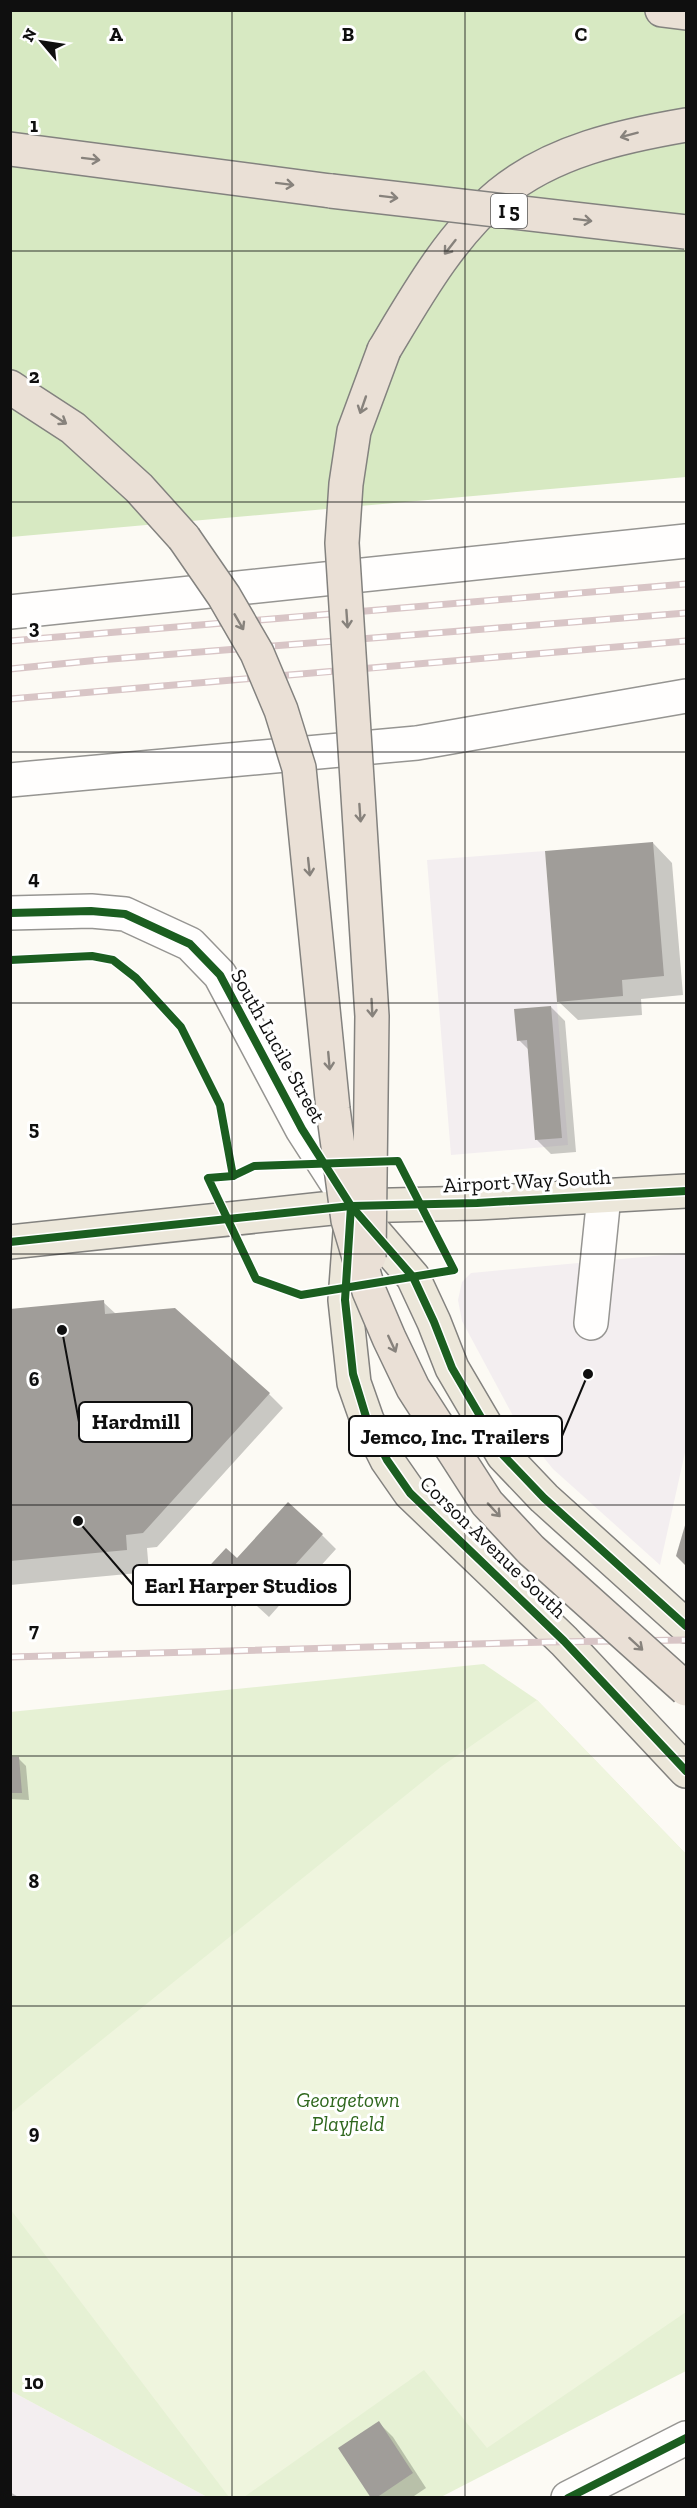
<svg xmlns="http://www.w3.org/2000/svg" width="697" height="2508" viewBox="0 0 697 2508" font-family="'Zilla Slab',serif">
	<style>
		.industrial { fill: #f3eef0 }
		.green { fill: #e6f1d4 }
		.forest { fill: #d7e9c2 }
		.pitch { fill: #eff5de }
		.shadow { fill: #0003 }
		.building { fill: #a09d99 }
		.lines { fill: none; stroke-linecap: round; stroke-linejoin: round }
		.minor-casing { stroke: #969592; stroke-width: 36 }
		.major-casing { stroke: #83827f; stroke-width: 36 }
		.highway-casing { stroke: #83827f; stroke-width: 36 }
		.minor { stroke: #fffefd; stroke-width: 33 }
		.major { stroke: #ece7da; stroke-width: 33 }
		.highway { stroke: #eae0d6; stroke-width: 33 }
		.rail-casing { stroke: #d8c5c6; stroke-width: 7 }
		.rail { stroke: #fff; stroke-width: 4.5; stroke-dasharray: 14; stroke-linecap: butt }
		.highway-bridge-casing { stroke: #83827f; stroke-width: 36; stroke-linecap: butt }
		.highway-bridge { stroke: #eae0d6; stroke-width: 33 }
		.cycleway-casing { stroke: #fff; stroke-width: 11 }
		.cycleway { stroke: #1b5e20; stroke-width: 8 }
		.oneway { stroke: #87827c }
		.grid { fill: none; stroke: #0f0f0f; stroke-width: 1.5; stroke-opacity: 0.55 }
		.labels { text-anchor: middle; stroke-width: 6; stroke-linejoin: round; paint-order: stroke }
		.shield { fill: #fff; stroke: #575757; stroke-width: 1.5 }
		.shield-label { font-size: 20px; font-weight: bold; fill: #0f0f0f }
		.street-label { font-size: 21px; fill: #0f0f0f; stroke: #fff }
		.park-label { font-size: 21px; font-style: italic; fill: #2f671e; stroke: #fff }
		.grid-label { font-size: 20px; text-anchor: middle; font-weight: bold; fill: #0f0f0f; stroke: #fff; stroke-width: 6; stroke-linejoin: round; paint-order: stroke }
		.leader { fill: none; stroke: #0f0f0f; stroke-width: 2 }
		.callout-dot { fill: #0f0f0f; stroke: #fff; stroke-width: 2 }
		.callout { fill: #fff; stroke: #0f0f0f; stroke-width: 2 }
		.callout-label { font-size: 22px; text-anchor: middle; font-weight: bold; fill: #0f0f0f }
	</style>
	<rect width="100%" height="100%" fill="#fcfaf4"/>
	<g class="industrial">
		<path d="M545 851 568 1145 451 1155 427 860Z"/>
		<path d="M686 1253V1448L660 1565 553 1469 519 1427 462 1321 458 1300 462 1282 471 1273Z"/>
		<path d="M11 2391 207 2497H11Z"/>
	</g>
	<path class="green" d="M484 1664 537 1700 686 1854V2371L439 2498 207 2497 11 2391 10 1712Z"/>
	<path class="forest" d="M11 11H686V477L11 537Z"/>
	<path class="pitch" d="M537 1700 686 1854V2312L487 2448 424 2370 244 2497H229L11 2210V2113L442 1766Z"/>
	<g class="shadow">
		<path d="M653 843 672 863 683 995 641 999 642 1015 578 1020 558 1001Z"/>
		<path d="M551 1007 565 1021 576 1152 551 1154 537 1140 530 1051 519 1040Z"/>
		<path d="M103 1302 116 1314 269 1394 283 1408 157 1547 147 1548 149 1572 10 1585V1310Z"/>
		<path d="M686 1525V1565L678 1556Z"/>
		<path d="M322 1535 336 1549 288 1602 285 1599 269 1617 246 1596 235 1607 217 1590 237 1560Z"/>
		<path d="M18 1758 26 1766 29 1800 10 1799V1759Z"/>
		<path d="M379 2423 393 2437 426 2488 411 2498H373Z"/>
		<path d="M10 2492 20 2498H10Z"/>
	</g>
	<g class="building">
		<path d="M653 842 664 976 622 980 623 996 557 1002 545 851Z"/>
		<path d="M551 1006 562 1138 535 1140 527 1040 517 1041 514 1009Z"/>
		<path d="M104 1300 105 1314 175 1308 270 1393 143 1533 126 1535 127 1550 10 1561V1309Z"/>
		<path d="M288 1502 323 1534 273 1589 270 1586 254 1604 231 1583 220 1594 200 1576 226 1548 237 1558Z"/>
		<path d="M686 1522V1566L676 1556Z"/>
		<path d="M10 1757H19L22 1793H10Z"/>
		<path d="M379 2421 413 2473 376 2498H371L338 2448Z"/>
	</g>
	<g class="lines">
		<g class="minor-casing">
			<g id="minor">
				<path d="M10 612 686 541"/>
				<path d="M10 780 417 743 686 696"/>
				<path d="M10 913 91 911 125 914 190 944 220 975 302 1129 347 1199"/>
				<path d="M591 1323 604 1196"/>
				<path d="M568 2498 686 2438"/>
			</g>
		</g>
		<g class="major-casing">
			<g id="major">
				<path d="M357 1212 413 1277 434 1322 452 1368 503 1455 544 1498 686 1626"/>
				<path d="M350 1232 345 1300 354 1383 367 1420 387 1460 410 1493 564 1641 686 1771"/>
				<path d="M10 1242 351 1206 477 1203 686 1191"/>
			</g>
		</g>
		<g class="highway-casing">
			<g id="highway">
				<path d="M662 10 686 13"/>
				<path d="M10 149 331 191"/>
				<path d="M384 350C417 295 450 236 500 194 552 151 622 136 686 125"/>
				<path d="M10 387 73 428 139 488 184 538"/>
			</g>
		</g>
		<use href="#minor" class="minor"/>
		<use href="#major" class="major"/>
		<use href="#highway" class="highway"/>
		<g class="rail-casing">
			<g id="rail">
				<path d="M10 641 686 584"/>
				<path d="M10 669 99 660 686 613"/>
				<path d="M10 699 686 641"/>
				<path d="M10 1657 548 1642 686 1640"/>
			</g>
		</g>
		<use href="#rail" class="rail"/>
		<g class="highway-bridge-casing">
			<g id="highway-bridge">
				<path d="M331 191 686 232"/>
				<path d="M184 538 224 596 257 653 281 710 299 768 333 1109 348 1220 369 1291 389 1338 413 1388 487 1503 531 1550 686 1689"/>
				<path d="M369 1257 372 1016 342 543 346 484 354 431 384 350"/>
			</g>
		</g>
		<use href="#highway-bridge" class="highway-bridge"/>
		<g class="cycleway-casing">
			<g id="cycleway">
				<path d="M10 913 91 911 125 914 190 944 220 975 302 1129 351 1206 413 1277 434 1322 452 1368 503 1455 544 1498 686 1626"/>
				<path d="M10 960 92 956 113 960 136 978 181 1027 220 1105 233 1176"/>
				<path d="M398 1161 454 1270 301 1295 256 1279 208 1178 233 1176 254 1166Z"/>
				<path d="M351 1206 345 1300 353 1374 367 1420 387 1460 410 1493 564 1641 686 1771"/>
				<path d="M10 1242 351 1206 477 1203 686 1191"/>
				<path d="M568 2498 686 2438"/>
			</g>
		</g>
		<use href="#cycleway" class="cycleway"/>
	</g>
	<defs><path id="oneway-shaft" d="M-6 0H5M1.5-3L5.5 0L1.5 3" fill="none" stroke-width="1.6" stroke-linecap="round" stroke-linejoin="round" transform="scale(1.5)"/></defs>
	<g class="oneway">
		<use href="#oneway-shaft" transform="translate(629 135) rotate(165)"/>
		<use href="#oneway-shaft" transform="translate(91 159) rotate(7)"/>
		<use href="#oneway-shaft" transform="translate(285 184) rotate(7)"/>
		<use href="#oneway-shaft" transform="translate(389 197) rotate(7)"/>
		<use href="#oneway-shaft" transform="translate(583 220) rotate(7)"/>
		<use href="#oneway-shaft" transform="translate(450 247) rotate(128)"/>
		<use href="#oneway-shaft" transform="translate(363 405) rotate(109)"/>
		<use href="#oneway-shaft" transform="translate(59 419) rotate(33)"/>
		<use href="#oneway-shaft" transform="translate(347 619) rotate(86)"/>
		<use href="#oneway-shaft" transform="translate(239 622) rotate(60)"/>
		<use href="#oneway-shaft" transform="translate(360 813) rotate(86)"/>
		<use href="#oneway-shaft" transform="translate(309 867) rotate(84)"/>
		<use href="#oneway-shaft" transform="translate(372 1008) rotate(87)"/>
		<use href="#oneway-shaft" transform="translate(329 1061) rotate(85)"/>
		<use href="#oneway-shaft" transform="translate(392 1344) rotate(65)"/>
		<use href="#oneway-shaft" transform="translate(494 1510) rotate(47)"/>
		<use href="#oneway-shaft" transform="translate(636 1644) rotate(42)"/>
	</g>
	<path class="grid" d="M232 10V2498M465 10V2498M10 251H686M10 502H686M10 752H686M10 1003H686M10 1254H686M10 1505H686M10 1756H686M10 2006H686M10 2257H686"/>
	<g class="labels">
		<rect class="shield" x="491" y="194" width="36" height="34" rx="4.5"/>
		<g class="shield-label">
			<text x="509" y="218">I 5</text>
		</g>
		<g class="street-label">
			<text transform="translate(278 1046) rotate(61)" y="7">South Lucile Street</text>
			<text transform="translate(527 1181) rotate(-3)" y="7">Airport Way South</text>
			<text transform="translate(493 1547) rotate(44)" y="7">Corson Avenue South</text>
		</g>
		<g class="park-label">
			<text x="348" y="2107">Georgetown<tspan x="348" dy="24">Playfield</tspan></text>
		</g>
	</g>
	<g class="grid-label">
		<text x="116" y="41">A</text>
		<text x="348" y="41">B</text>
		<text x="581" y="41">C</text>
		<text x="34" y="132">1</text>
		<text x="34" y="383">2</text>
		<text x="34" y="634">3</text>
		<text x="34" y="885">4</text>
		<text x="34" y="1135">5</text>
		<text x="34" y="1386">6</text>
		<text x="34" y="1637">7</text>
		<text x="34" y="1888">8</text>
		<text x="34" y="2139">9</text>
		<text x="34" y="2389">10</text>
	</g>
	<path class="leader" d="M62 1330L79 1422M588 1374L562 1436M78 1521L133 1585"/>
	<g class="callout-dot">
		<circle cx="62" cy="1330" r="6"/>
		<circle cx="588" cy="1374" r="6"/>
		<circle cx="78" cy="1521" r="6"/>
	</g>
	<g class="callout">
		<rect x="79" y="1402" width="113" height="40" rx="6"/>
		<rect x="349" y="1416" width="213" height="40" rx="6"/>
		<rect x="133" y="1565" width="217" height="40" rx="6"/>
	</g>
	<g class="callout-label">
		<text x="136" y="1429">Hardmill</text>
		<text x="455" y="1444">Jemco, Inc. Trailers</text>
		<text x="241" y="1593">Earl Harper Studios</text>
	</g>
	<rect width="697" height="2508" fill="none" stroke="#0f0f0f" stroke-width="24"/>
	<g transform="translate(42 42) rotate(299)" stroke="#ffffff" stroke-width="4.5" paint-order="stroke">
	<path d="M0-4.5L10 22L0 15L-10 22Z" fill="#0f0f0f"/>
	<text y="-9" font-size="16" font-weight="bold" text-anchor="middle" fill="#0f0f0f">N</text>
	</g>
</svg>
